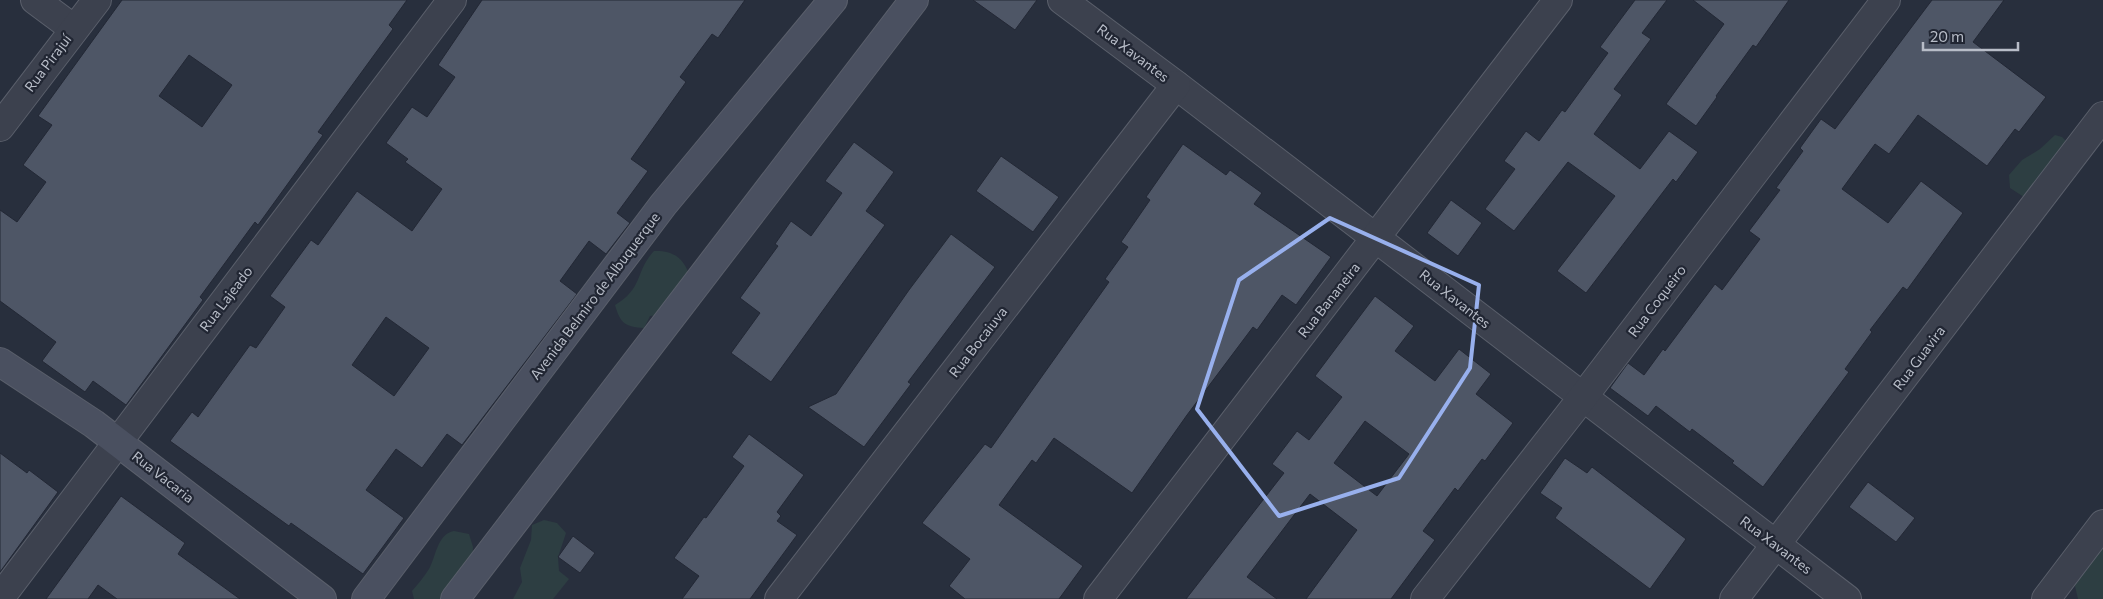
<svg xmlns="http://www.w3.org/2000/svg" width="2103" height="599" viewBox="0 0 2103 599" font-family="Commissioner,sans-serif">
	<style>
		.green { fill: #2d3e42 }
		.building { fill: #4e5666; stroke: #232835; fill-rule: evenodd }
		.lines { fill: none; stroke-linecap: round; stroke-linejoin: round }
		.minor-casing { stroke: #5a5f6b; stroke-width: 30 }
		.secondary-casing { stroke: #5a5f6b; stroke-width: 30 }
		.minor { stroke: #3c414e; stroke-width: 28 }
		.secondary { stroke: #4a5060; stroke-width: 28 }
		.marked { fill: none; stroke: #98b0ed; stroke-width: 4; stroke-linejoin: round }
		.labels { text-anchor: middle; stroke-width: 4.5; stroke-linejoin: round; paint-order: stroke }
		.street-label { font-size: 14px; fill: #b8bdc8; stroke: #212633 }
	</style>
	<rect width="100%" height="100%" fill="#282f3d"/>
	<g class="green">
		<path d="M2055 135 2062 137 2067 142 2038 194 2024 197 2010 188 2009 175 2022 160 2040 149Z"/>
		<path d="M654 251C684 250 688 269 695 293L677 313 650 316 644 328C625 327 620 323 615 305 644 288 635 271 654 251Z"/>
		<path d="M544 520 557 523 566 533 558 557 559 571 569 579 553 599H513L522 582 520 568 531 540 532 525Z"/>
		<path d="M454 531 469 534 473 547 472 574 446 599H414L412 591C418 584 424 577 429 569 436 557 437 534 454 531Z"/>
		<path d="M2103 540V599H2078L2075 586 2077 580Z"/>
	</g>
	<g class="building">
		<path d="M122 0H407L389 25 393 29 318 132 323 135 258 225 255 222 200 297 203 300 126 405 93 381 85 392 42 361 56 342 0 301V210L17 222 46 182 23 165 52 125 38 116ZM189 55 232 85 202 127 159 96Z"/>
		<path d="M482 0H745L718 38 712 34 680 77 686 82 631 159 648 171 617 213 630 223 606 254 589 241 560 281 577 294 462 445 447 434 422 468 396 449 366 490 404 518 363 574 291 523 289 526 170 441 192 412 198 417 250 345 256 348 285 307 270 296 311 240 318 245 357 191 412 231 442 189 405 162 408 159 386 143 412 107 427 117 455 77 438 65ZM386 317 429 348 394 396 352 365Z"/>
		<path d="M973 0H1037L1015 30Z"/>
		<path d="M1635 0H1667L1642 33 1651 39 1614 89 1622 95 1594 134 1640 169 1669 131 1698 152 1676 182 1673 179 1586 293 1557 271 1615 196 1568 162 1514 231 1485 209 1515 169 1504 161 1526 131 1539 141 1562 110 1565 112 1608 53 1600 47Z"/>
		<path d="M1693 0H1789L1756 47 1753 45 1716 96 1717 97 1696 126 1666 104 1724 24Z"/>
		<path d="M1932 0H2004L1973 42 2046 97 2019 132 2015 129 1987 166 1918 115 1889 154 1875 144 1842 189 1888 223 1921 181 1963 213 1907 290 1903 287 1870 330 1872 332 1845 369 1849 372 1763 487 1732 463 1734 461 1692 429 1690 432 1656 406 1648 416 1610 388 1628 363 1644 375 1663 349 1665 351 1715 284 1722 290 1760 239 1749 231 1780 190 1776 188 1803 151 1800 148 1821 119 1835 129Z"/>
		<path d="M854 142 894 172 866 211 885 225 771 382 731 353 760 313 740 298 778 246 775 244 791 221 811 236 842 193 825 181Z"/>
		<path d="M1183 144 1226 175 1230 170 1262 193 1254 204 1331 257 1296 305 1282 295 1257 330 1253 327 1187 415 1132 493 1054 438 1036 463 1032 460 999 505 1083 566 1059 599H965L949 586 970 559 922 523 985 444 991 448 1109 282 1105 279 1128 247 1121 242 1150 200 1146 197Z"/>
		<path d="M1001 156 1059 197 1033 232 976 191Z"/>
		<path d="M1451 200 1482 223 1458 256 1427 233Z"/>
		<path d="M951 234 995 267 908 382 911 384 864 447 808 407 836 394 909 290Z"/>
		<path d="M1375 296 1414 326 1395 351 1435 381 1459 349 1491 374 1476 394 1513 423 1485 461 1482 459 1458 491 1455 488 1423 531 1435 540 1391 599H1306L1357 530 1310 494 1247 577 1277 599H1186L1284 473 1272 464 1297 431 1309 440 1342 397 1315 376ZM1365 421 1409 454 1377 496 1334 463Z"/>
		<path d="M749 434 804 475 777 512 781 516 777 521 797 535 750 599H682L699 576 674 558 704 517 706 518 744 466 732 457Z"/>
		<path d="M0 453 27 473 29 470 58 492 0 572Z"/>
		<path d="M1565 458 1587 473 1592 467 1686 539 1650 589 1555 518 1562 508 1540 493Z"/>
		<path d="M1868 482 1915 518 1896 542 1849 507Z"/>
		<path d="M121 496 185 543 178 554 240 599H117L98 585 88 599H46Z"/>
		<path d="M573 536 595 553 580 573 558 557Z"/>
	</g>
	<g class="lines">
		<g class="minor-casing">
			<g id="minor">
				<path d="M35 0 74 29"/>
				<path d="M1062 0 1176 85 1847 599"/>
				<path d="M0 127 97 0"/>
				<path d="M0 598 452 0"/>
				<path d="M779 599 1176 85"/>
				<path d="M1098 599 1558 0"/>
				<path d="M1425 599 1583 397 1886 0"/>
				<path d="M1734 599 2103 116"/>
				<path d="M2046 599 2103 524"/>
			</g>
		</g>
		<g class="secondary-casing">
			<g id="secondary">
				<path d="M0 362 94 424 322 599"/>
				<path d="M366 599 663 205 833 0"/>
				<path d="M455 599 914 0"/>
			</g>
		</g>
		<use href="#minor" class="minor"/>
		<use href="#secondary" class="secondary"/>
	</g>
	<path class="marked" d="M1330 218 1479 285 1470 368 1399 478 1279 516 1197 409 1239 280Z"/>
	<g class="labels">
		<g class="street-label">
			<text transform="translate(1133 53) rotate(37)" y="5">Rua Xavantes</text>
			<text transform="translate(48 63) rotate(-53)" y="5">Rua Pirajuí</text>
			<text transform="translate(595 296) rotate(-53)" y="5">Avenida Belmiro de Albuquerque</text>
			<text transform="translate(226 299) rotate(-53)" y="5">Rua Lajeado</text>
			<text transform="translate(1455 299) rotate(38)" y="5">Rua Xavantes</text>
			<text transform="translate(1329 300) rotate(-52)" y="5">Rua Bananeira</text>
			<text transform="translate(1657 301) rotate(-53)" y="5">Rua Coqueiro</text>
			<text transform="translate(978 342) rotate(-52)" y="5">Rua Bocaiuva</text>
			<text transform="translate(1919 358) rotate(-53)" y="5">Rua Guavira</text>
			<text transform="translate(163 477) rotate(38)" y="5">Rua Vacaria</text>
			<text transform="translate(1776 545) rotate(37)" y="5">Rua Xavantes</text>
		</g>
	</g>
	<path d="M1923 42v8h95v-8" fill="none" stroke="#b8bdc8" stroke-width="2.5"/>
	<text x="1930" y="42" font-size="15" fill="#b8bdc8" stroke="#212633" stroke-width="4" paint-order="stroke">20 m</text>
</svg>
